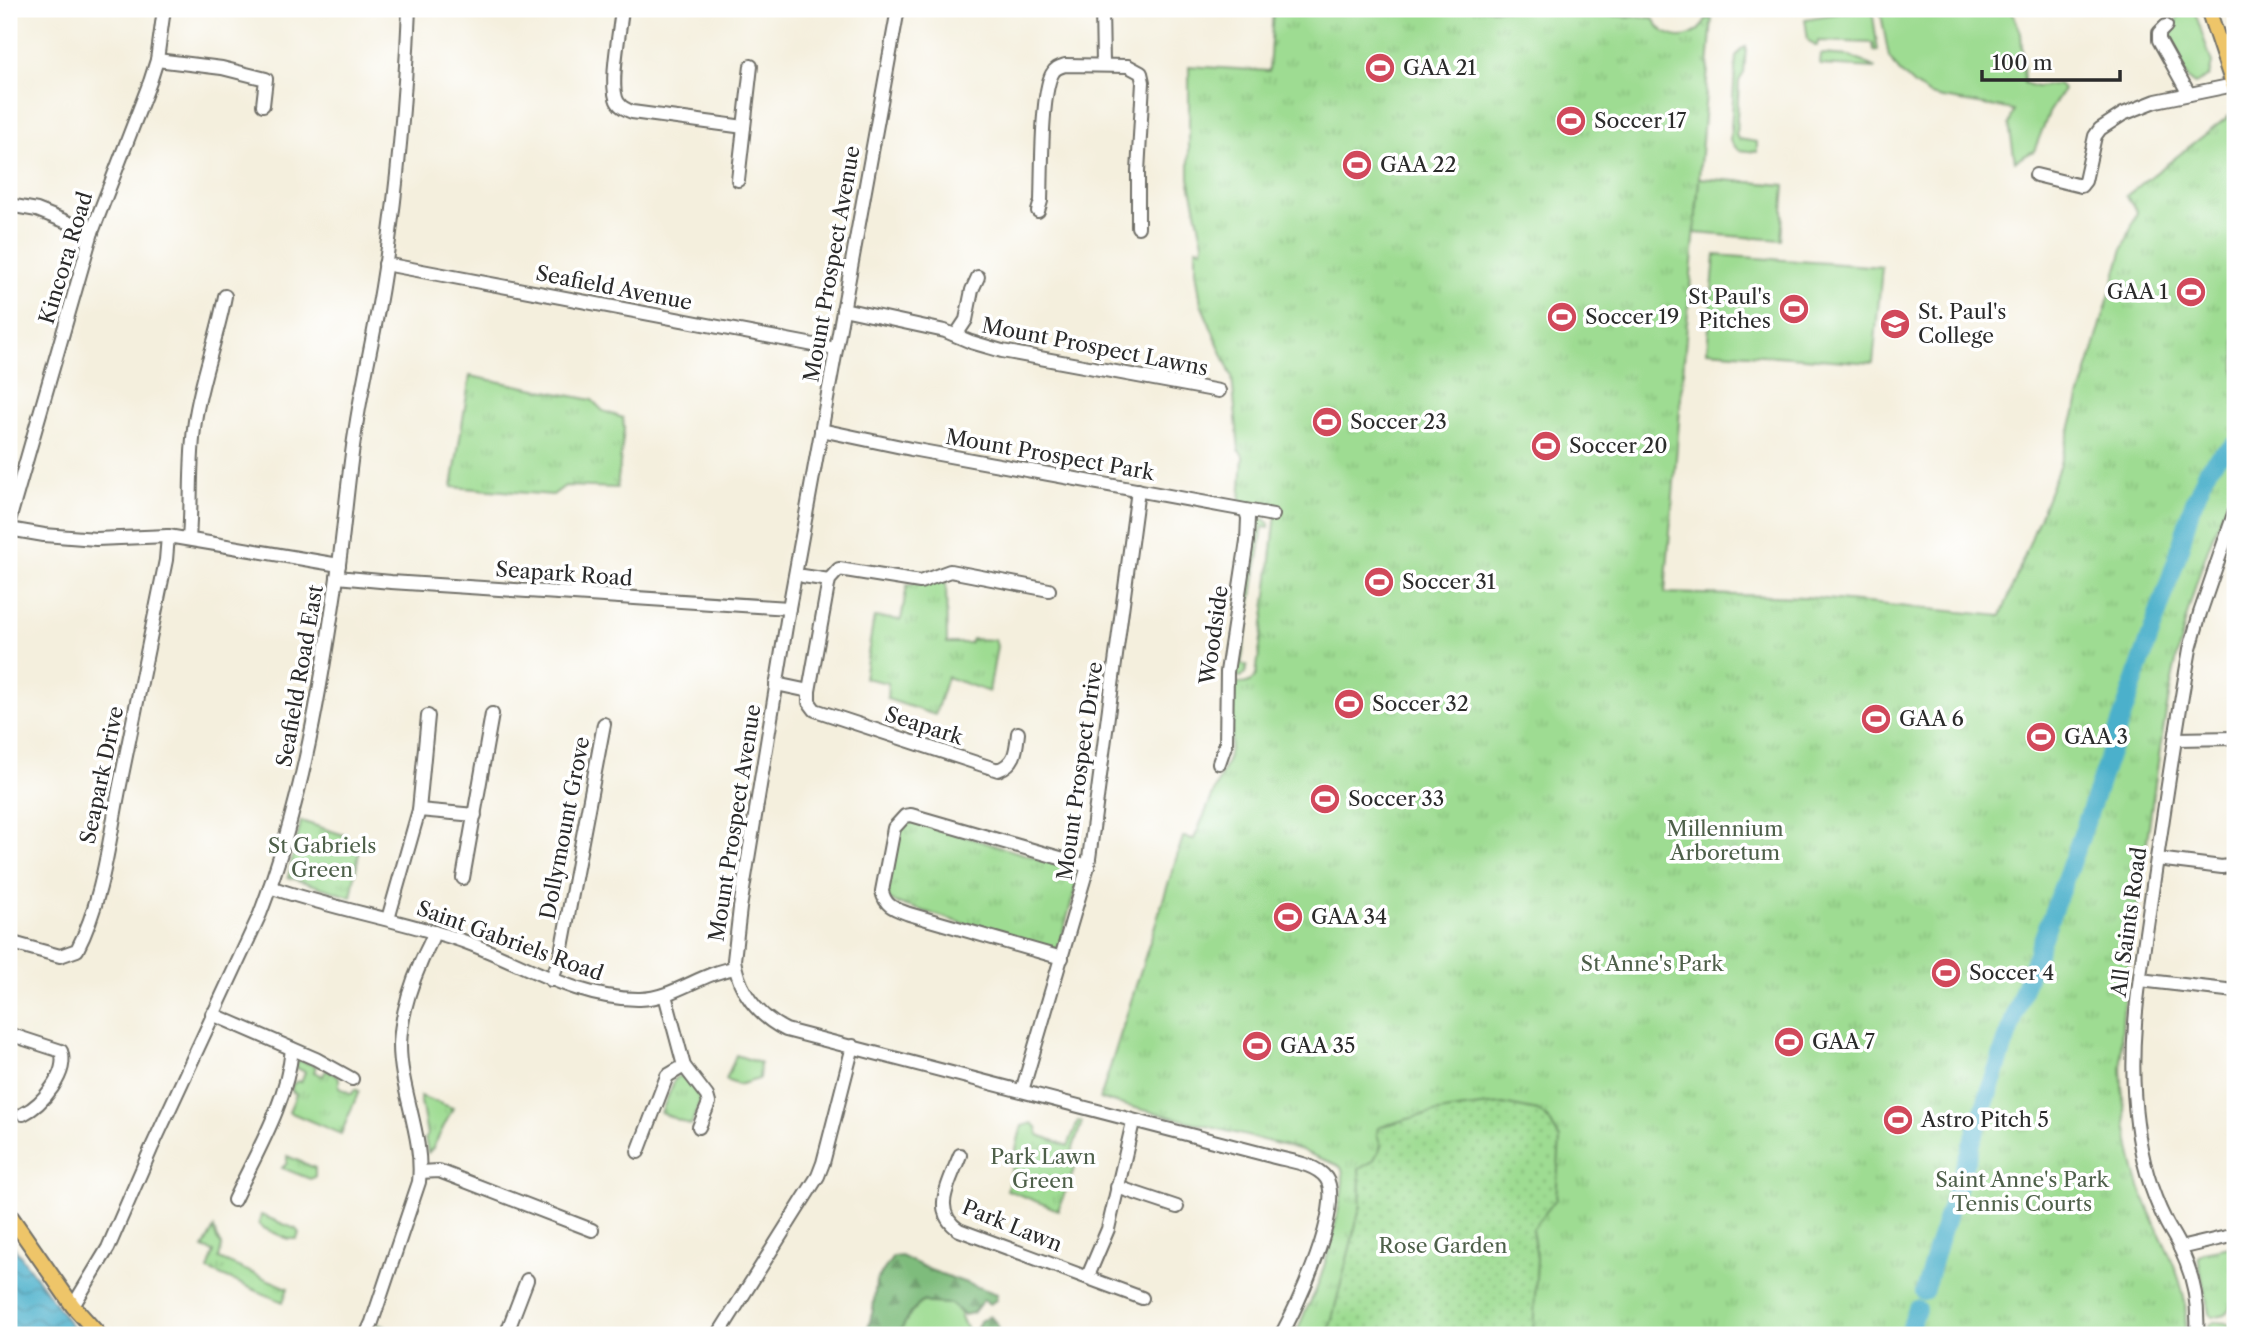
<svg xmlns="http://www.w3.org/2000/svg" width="2244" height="1344" viewBox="0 0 2244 1344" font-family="'Libre Caslon Text',serif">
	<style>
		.grass { fill: #9edc92; stroke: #64845e; stroke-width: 2 }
		.forest { fill: url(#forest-firs); stroke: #547454; stroke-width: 2 }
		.park { fill: url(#park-tufts); stroke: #64845e; stroke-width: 2 }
		.garden { fill: url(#garden-dots); stroke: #64845e; stroke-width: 2 }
		.water { fill: url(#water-waves); stroke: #3c6e7b; stroke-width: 2 }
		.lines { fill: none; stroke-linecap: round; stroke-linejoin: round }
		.river { stroke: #4cb0cb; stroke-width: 18 }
		.minor-casing { stroke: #717069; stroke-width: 16 }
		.major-casing { stroke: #717069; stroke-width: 18 }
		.minor { stroke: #fff; stroke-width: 12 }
		.major { stroke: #eec569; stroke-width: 14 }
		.labels { text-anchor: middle; stroke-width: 7; stroke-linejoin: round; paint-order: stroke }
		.poi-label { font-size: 21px; fill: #2b2b2b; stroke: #fff; text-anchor: start }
		.street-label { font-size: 21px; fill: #2b2b2b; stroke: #fff }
		.park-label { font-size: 21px; fill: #4e604a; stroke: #fff }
	</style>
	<defs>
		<pattern id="forest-firs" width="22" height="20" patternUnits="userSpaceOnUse" patternTransform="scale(1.75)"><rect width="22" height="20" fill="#7ebc7c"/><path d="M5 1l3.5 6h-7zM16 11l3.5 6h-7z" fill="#679966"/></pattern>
		<pattern id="park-tufts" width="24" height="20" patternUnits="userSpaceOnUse" patternTransform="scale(1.75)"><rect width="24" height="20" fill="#9edc92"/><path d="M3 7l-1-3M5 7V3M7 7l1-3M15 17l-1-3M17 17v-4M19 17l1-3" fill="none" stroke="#88bd7e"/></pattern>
		<pattern id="garden-dots" width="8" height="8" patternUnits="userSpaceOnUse" patternTransform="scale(1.75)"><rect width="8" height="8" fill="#9edc92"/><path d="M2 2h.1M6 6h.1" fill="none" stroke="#88bd7e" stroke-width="1.8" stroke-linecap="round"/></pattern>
		<pattern id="water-waves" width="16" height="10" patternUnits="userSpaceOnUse" patternTransform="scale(1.75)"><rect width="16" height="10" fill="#4cb0cb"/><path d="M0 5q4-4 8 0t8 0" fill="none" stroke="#3f8fa5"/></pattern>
	</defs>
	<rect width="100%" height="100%" fill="#fff"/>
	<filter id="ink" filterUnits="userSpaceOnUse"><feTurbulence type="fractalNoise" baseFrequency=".0143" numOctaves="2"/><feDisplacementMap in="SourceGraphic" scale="14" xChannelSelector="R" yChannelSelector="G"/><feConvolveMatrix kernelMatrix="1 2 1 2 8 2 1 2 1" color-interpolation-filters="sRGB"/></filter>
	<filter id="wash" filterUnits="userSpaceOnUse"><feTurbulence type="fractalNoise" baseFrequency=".00686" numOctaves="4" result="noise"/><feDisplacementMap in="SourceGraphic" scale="28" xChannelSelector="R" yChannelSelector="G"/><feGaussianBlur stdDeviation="1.57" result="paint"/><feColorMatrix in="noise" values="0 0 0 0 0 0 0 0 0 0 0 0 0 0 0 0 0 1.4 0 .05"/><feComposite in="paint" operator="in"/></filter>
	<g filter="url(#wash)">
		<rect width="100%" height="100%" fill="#f4efdd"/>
		<g class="grass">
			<path d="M1863 9H1872L1878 51 1874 50 1873 43 1818 41 1817 46H1815L1808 40 1805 19Z"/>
			<path d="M1880 9H2011L2021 32 2024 83 2037 87 2059 84 2063 90 2049 113 2034 151 2015 161 2009 125 2014 110 1943 98 1930 95 1914 85 1899 71 1889 57Z"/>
			<path d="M2186 9H2194L2212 63 2209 76 2195 84C2188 81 2185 74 2181 66 2170 46 2165 26 2186 9Z"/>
			<path d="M1746 47 1744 73 1739 81 1736 135 1739 139 1757 142V152L1738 150 1730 141 1736 57 1741 49Z"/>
			<path d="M1821 54 1850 56 1876 68 1820 65Z"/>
			<path d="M1699 178 1785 185 1781 240 1695 233Z"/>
			<path d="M1715 255 1882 267 1873 363 1707 351Z"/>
			<path d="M1258 519H1265L1269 524V528L1263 527 1241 664 1247 666 1245 673 1241 677C1235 677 1232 674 1232 668L1255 522Z"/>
			<path d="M736 1055 760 1063 759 1079 738 1085 726 1080Z"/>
			<path d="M924 1301 951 1304 959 1312 969 1335H898L911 1312Z"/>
		</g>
		<g class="forest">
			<path d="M901 1256 930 1270 997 1294 996 1300 990 1304 983 1300 973 1313 964 1315 951 1304 929 1303 923 1301 911 1312 898 1335H866L873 1310 876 1281 893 1257Z"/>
			<path d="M990 1316 997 1324 998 1335H974L980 1321Z"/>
		</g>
		<g class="park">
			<path d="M1273 9H1501L1653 18C1664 42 1695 44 1706 19H1712L1665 593 1805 597 2001 616 2059 467 2123 249 2137 212 2126 196 2229 116 2235 135V486C2174 607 2161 744 2142 876 2131 954 2113 1034 2125 1113 2128 1140 2133 1169 2143 1195 2155 1230 2177 1261 2184 1298 2187 1310 2185 1323 2185 1335H1297C1299 1320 1310 1304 1316 1290 1323 1273 1350 1179 1341 1168 1337 1162 1311 1157 1302 1150L1100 1099 1183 837 1194 839 1228 759 1231 743 1233 683C1244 684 1250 685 1256 675L1267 595 1276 513 1244 505 1240 502 1243 456 1239 450 1232 377 1201 304 1196 270V248L1202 249 1203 243 1189 178V66L1269 71Z"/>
			<path d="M470 376 592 400 603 411 623 418 624 429 617 488 565 486 553 495 452 487Z"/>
			<path d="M946 577 947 643H970L972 639 995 640 997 646 989 692 947 677 935 715 887 699 888 683 864 678 874 617 901 620 907 585Z"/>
			<path d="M906 819 1077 870 1080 873 1058 949 1049 950 891 901 886 896 896 829Z"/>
			<path d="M301 821 347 836V846L359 853 351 897 288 877Z"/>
			<path d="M298 1060 316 1066 314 1072 323 1076 326 1070 339 1077V1088L352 1094 355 1089 359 1091 341 1134 289 1112 296 1094 292 1091V1085L297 1081 301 1082 305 1072 297 1068 296 1063Z"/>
			<path d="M679 1076H683L697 1093 700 1101 691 1125 661 1113 675 1079Z"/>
			<path d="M420 1096 453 1108 433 1148 428 1153 425 1138 427 1135Z"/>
			<path d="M1078 1121 1082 1122 1072 1151 1076 1164 1058 1210 1007 1190C1013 1168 1015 1148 1022 1126L1032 1123 1037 1127 1039 1135 1068 1146Z"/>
			<path d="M287 1156 315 1168V1177L310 1179 282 1168 287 1163Z"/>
			<path d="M261 1215 296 1229 299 1233 297 1239H288L261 1227 259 1223Z"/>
			<path d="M214 1228 217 1239 222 1245 219 1259 288 1288 283 1302 208 1270 214 1252 203 1248Z"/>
			<path d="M2235 1246V1302L2225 1314 2213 1317 2209 1314 2198 1257 2204 1252Z"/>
			<path d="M2214 1322 2226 1323 2235 1328V1335H2209V1326Z"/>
			<path d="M377 1324 410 1335H381L377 1331Z"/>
		</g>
		<path class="garden" d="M1503 1104 1538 1111 1549 1120 1560 1139 1556 1199 1532 1230 1537 1258 1533 1335H1328L1361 1204 1359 1169 1373 1161 1381 1147 1377 1134 1378 1128C1418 1114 1461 1107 1503 1104Z"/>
		<path class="water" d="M9 1240 78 1335H9Z"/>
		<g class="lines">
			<g class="river">
				<path d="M1937 1247 2025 985 2081 837 2177 558 2191 509 2208 469 2218 457 2235 445"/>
				<path d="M1924 1292 1936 1250"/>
				<path d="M1908 1335 1917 1309"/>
			</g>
		</g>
	</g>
	<g filter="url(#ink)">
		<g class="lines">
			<g class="minor-casing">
				<g id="minor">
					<path d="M622 9C620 30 610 80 616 98 618 106 625 109 632 112L744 127"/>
					<path d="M898 9 789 608 740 908 734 960C739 992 758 1016 786 1030L1271 1156C1288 1161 1315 1163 1326 1178 1345 1205 1296 1309 1281 1335"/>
					<path d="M1102 9 1103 64"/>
					<path d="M2166 26 2159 33V40L2189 94"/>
					<path d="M157 60 222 68 266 79 263 105"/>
					<path d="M2036 175 2081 186 2085 181 2095 136 2100 129 2123 114 2156 101 2234 85"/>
					<path d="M738 180 751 66"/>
					<path d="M9 205 37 210 92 232"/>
					<path d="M1038 211 1041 201C1042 174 1041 94 1052 74 1055 68 1059 67 1065 65L1128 66 1141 73 1143 82 1138 172V227"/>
					<path d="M385 264 835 349"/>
					<path d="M843 309 945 331 971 342 1002 351 1219 391"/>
					<path d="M956 335 966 320 972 290 978 277"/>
					<path d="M821 430 911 449 1273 515"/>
					<path d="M9 521 92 232 150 82 157 60 164 9"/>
					<path d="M9 529 44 535 96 539 168 536 339 565"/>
					<path d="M189 539C192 500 189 460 195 421 201 379 217 339 225 296"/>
					<path d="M803 576 829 580"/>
					<path d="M337 577 391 582 789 608"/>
					<path d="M776 684 809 691"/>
					<path d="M1018 733C1016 751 1016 763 998 770L815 710 809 702V691L829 580 839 569 920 582 950 571 1049 590"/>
					<path d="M2176 739 2235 738"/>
					<path d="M1219 763 1226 743 1227 672 1247 541 1248 518 1246 511"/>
					<path d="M419 810 475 815"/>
					<path d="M2157 859 2222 867 2235 865"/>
					<path d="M463 878 492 714"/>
					<path d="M270 887C330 908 394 919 454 938 517 958 572 1000 640 999 674 998 701 973 735 968"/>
					<path d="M388 919 419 810 428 716"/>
					<path d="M9 942 60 956 77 950C103 900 109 840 120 785 135 710 151 635 166 560L168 536"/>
					<path d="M1062 958 909 914C896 909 885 907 882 891L894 828 905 816 911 815 1088 866"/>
					<path d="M551 980 560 958 604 724"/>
					<path d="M2140 980 2235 991"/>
					<path d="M665 995 684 1066 707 1096 709 1103 699 1127"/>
					<path d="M212 1014 316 1059 352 1079"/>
					<path d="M9 1034 61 1051C69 1073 42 1105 23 1114"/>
					<path d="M1022 1091 1088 866 1138 490"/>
					<path d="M638 1152 667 1076 684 1066"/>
					<path d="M960 1155C950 1182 930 1211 959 1230L1142 1298"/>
					<path d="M420 1172 439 1171 592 1230"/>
					<path d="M1117 1187 1177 1207"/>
					<path d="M234 1200C256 1153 287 1103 292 1049"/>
					<path d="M2180 1248 2235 1235"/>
					<path d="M1088 1276 1108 1229 1133 1122"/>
					<path d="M73 1306 108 1248 151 1149 260 914C303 802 322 683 339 564 345 521 348 476 355 433 362 384 374 336 382 287 397 195 405 102 409 9"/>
					<path d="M366 1335 372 1322 419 1182C424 1136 400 1091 400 1045 401 1017 410 987 421 962 425 952 431 943 434 932"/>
					<path d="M506 1335 527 1280"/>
					<path d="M718 1335 818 1176 823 1163 853 1046"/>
					<path d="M2197 1335C2199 1304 2194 1276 2180 1248 2176 1238 2169 1229 2165 1220 2150 1190 2141 1156 2137 1123 2126 1043 2142 964 2153 885 2165 806 2176 727 2190 649L2200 613 2235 511"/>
				</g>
			</g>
			<g class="major-casing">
				<g id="major">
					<path d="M2208 9 2235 90"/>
					<path d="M9 1214 73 1306 99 1335"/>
				</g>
			</g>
			<use href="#minor" class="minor"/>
			<use href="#major" class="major"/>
		</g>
	</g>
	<defs>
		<g id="stadium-disc" transform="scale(1.575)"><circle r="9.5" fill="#d1495b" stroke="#fff"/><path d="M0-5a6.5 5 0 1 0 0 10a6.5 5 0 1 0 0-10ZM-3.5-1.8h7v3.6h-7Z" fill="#fff"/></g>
		<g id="school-disc" transform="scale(1.575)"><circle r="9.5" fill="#d1495b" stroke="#fff"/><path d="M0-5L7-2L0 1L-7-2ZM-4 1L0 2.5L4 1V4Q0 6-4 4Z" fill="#fff"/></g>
	</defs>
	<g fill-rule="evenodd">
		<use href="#stadium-disc" x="1380" y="68"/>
		<use href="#stadium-disc" x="1571" y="121"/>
		<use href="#stadium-disc" x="1357" y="165"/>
		<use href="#stadium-disc" x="2191" y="292"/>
		<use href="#stadium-disc" x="1794" y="309"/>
		<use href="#stadium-disc" x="1562" y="317"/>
		<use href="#school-disc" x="1895" y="324"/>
		<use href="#stadium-disc" x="1327" y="422"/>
		<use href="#stadium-disc" x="1546" y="446"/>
		<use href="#stadium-disc" x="1379" y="582"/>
		<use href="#stadium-disc" x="1349" y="704"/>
		<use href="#stadium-disc" x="1876" y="719"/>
		<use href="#stadium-disc" x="2041" y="737"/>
		<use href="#stadium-disc" x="1325" y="799"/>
		<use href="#stadium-disc" x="1288" y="917"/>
		<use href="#stadium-disc" x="1946" y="973"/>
		<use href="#stadium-disc" x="1789" y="1042"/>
		<use href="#stadium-disc" x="1257" y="1046"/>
		<use href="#stadium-disc" x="1898" y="1120"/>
	</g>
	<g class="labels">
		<g class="poi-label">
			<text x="1403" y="75">GAA 21</text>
			<text x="1594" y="128">Soccer 17</text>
			<text x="1380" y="172">GAA 22</text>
			<text x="2168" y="299" text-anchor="end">GAA 1</text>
			<text x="1771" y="304" text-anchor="end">St Paul's<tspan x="1771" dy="24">Pitches</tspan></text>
			<text x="1918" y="319">St. Paul's<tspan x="1918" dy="24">College</tspan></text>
			<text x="1585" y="324">Soccer 19</text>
			<text x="1350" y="429">Soccer 23</text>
			<text x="1569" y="453">Soccer 20</text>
			<text x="1402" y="589">Soccer 31</text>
			<text x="1372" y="711">Soccer 32</text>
			<text x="1899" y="726">GAA 6</text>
			<text x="2064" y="744">GAA 3</text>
			<text x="1348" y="806">Soccer 33</text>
			<text x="1311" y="924">GAA 34</text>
			<text x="1969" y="980">Soccer 4</text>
			<text x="1812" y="1049">GAA 7</text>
			<text x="1280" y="1053">GAA 35</text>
			<text x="1921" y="1127">Astro Pitch 5</text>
		</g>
		<g class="street-label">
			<text transform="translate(66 258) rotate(-73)" y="7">Kincora Road</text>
			<text transform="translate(832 264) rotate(-80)" y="7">Mount Prospect Avenue</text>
			<text transform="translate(614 288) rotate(11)" y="7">Seafield Avenue</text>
			<text transform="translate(1095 347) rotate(11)" y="7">Mount Prospect Lawns</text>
			<text transform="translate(1050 455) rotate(10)" y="7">Mount Prospect Park</text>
			<text transform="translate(564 574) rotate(4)" y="7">Seapark Road</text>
			<text transform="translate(1214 635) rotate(-82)" y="7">Woodside</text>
			<text transform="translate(300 676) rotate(-80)" y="7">Seafield Road East</text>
			<text transform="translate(924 726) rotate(18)" y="7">Seapark</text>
			<text transform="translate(1080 771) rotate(-82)" y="7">Mount Prospect Drive</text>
			<text transform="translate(102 775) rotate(-78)" y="7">Seapark Drive</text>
			<text transform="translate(735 823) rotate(-81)" y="7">Mount Prospect Avenue</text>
			<text transform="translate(565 828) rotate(-79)" y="7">Dollymount Grove</text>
			<text transform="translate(2129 922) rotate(-82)" y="7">All Saints Road</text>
			<text transform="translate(510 941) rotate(20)" y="7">Saint Gabriels Road</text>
			<text transform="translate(1012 1226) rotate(22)" y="7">Park Lawn</text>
		</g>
		<g class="park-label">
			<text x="1725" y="836">Millennium<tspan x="1725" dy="24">Arboretum</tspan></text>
			<text x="322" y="853">St Gabriels<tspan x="322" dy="24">Green</tspan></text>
			<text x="1652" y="971">St Anne's Park</text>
			<text x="1043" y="1164">Park Lawn<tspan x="1043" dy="24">Green</tspan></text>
			<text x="2022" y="1187">Saint Anne's Park<tspan x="2022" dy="24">Tennis Courts</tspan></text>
			<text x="1443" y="1253">Rose Garden</text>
		</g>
	</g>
	<rect width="2244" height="1344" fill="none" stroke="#fff" stroke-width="35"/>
	<path d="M1982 70v10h138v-10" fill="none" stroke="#2b2b2b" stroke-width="3.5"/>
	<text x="1992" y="70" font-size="21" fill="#2b2b2b" stroke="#ffffff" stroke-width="5" paint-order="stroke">100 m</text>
</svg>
